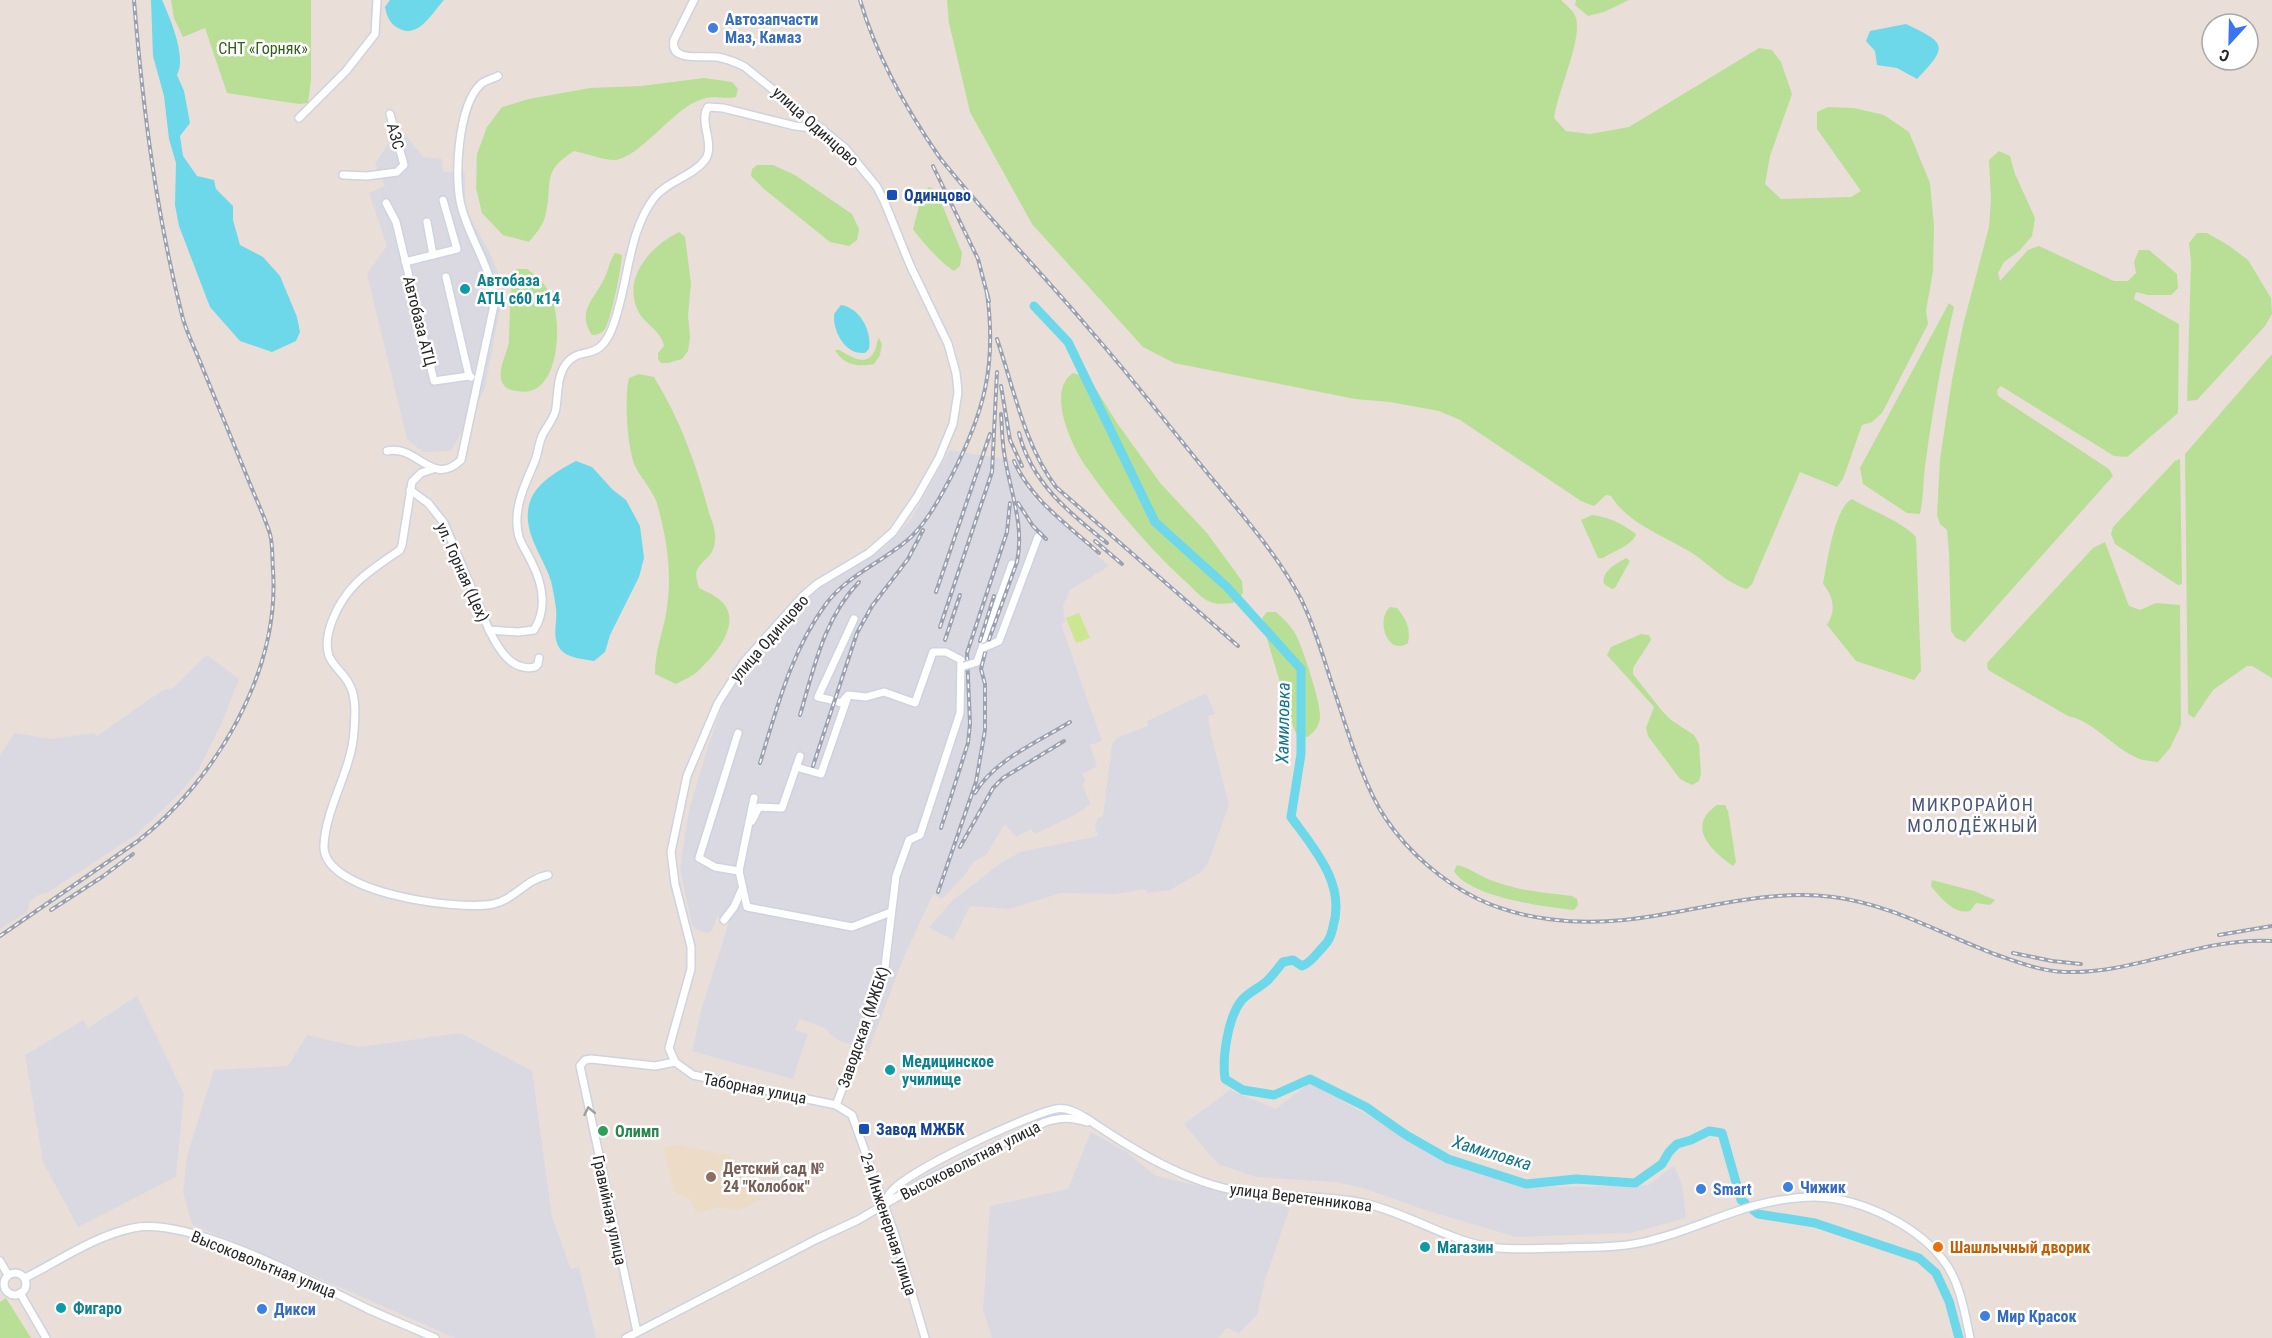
<svg xmlns="http://www.w3.org/2000/svg" width="2272" height="1338" viewBox="0 0 2272 1338" font-family="'Roboto Condensed',sans-serif">
	<style>
		.industrial { fill: #dad9e1 }
		.education { fill: #ebdbc7 }
		.green { fill: #b8df95 }
		.pitch { fill: #cde690 }
		.water { fill: #6cd8ea }
		.lines { fill: none; stroke-linecap: round; stroke-linejoin: round }
		.river { stroke: #6cd8ea; stroke-width: 9 }
		.secondary-casing { stroke: #cdd3e0; stroke-width: 10 }
		.secondary { stroke: #fff; stroke-width: 7 }
		.rail-casing { stroke: #9ba1b1; stroke-width: 4 }
		.rail { stroke: #fff; stroke-width: 1.5; stroke-dasharray: 4.5; stroke-linecap: butt }
		.secondary-bridge-casing { stroke: #cdd3e0; stroke-width: 10; stroke-linecap: butt }
		.secondary-bridge { stroke: #fff; stroke-width: 7 }
		.oneway { stroke: #9d9d9d }
		.shop-dot { fill: #3f7fe0; stroke: #fff; stroke-width: 2 }
		.transit-dot { fill: #1a4fb4; stroke: #fff; stroke-width: 2 }
		.culture-dot { fill: #0f9aa8; stroke: #fff; stroke-width: 2 }
		.leisure-dot { fill: #2e9e5b; stroke: #fff; stroke-width: 2 }
		.education-dot { fill: #8d6e63; stroke: #fff; stroke-width: 2 }
		.food-dot { fill: #e8710a; stroke: #fff; stroke-width: 2 }
		.labels { text-anchor: middle; stroke-width: 5; stroke-linejoin: round; paint-order: stroke }
		.shop-label { font-size: 16px; font-weight: bold; fill: #366cbe; stroke: #fff; text-anchor: start }
		.park-label { font-size: 16px; fill: #325f1b; stroke: #fff }
		.street-label { font-size: 16px; fill: #262626; stroke: #fff }
		.transit-label { font-size: 16px; font-weight: bold; fill: #164399; stroke: #fff; text-anchor: start }
		.culture-label { font-size: 16px; font-weight: bold; fill: #0d838f; stroke: #fff; text-anchor: start }
		.leisure-label { font-size: 16px; font-weight: bold; fill: #27864d; stroke: #fff; text-anchor: start }
		.education-label { font-size: 16px; font-weight: bold; fill: #785e54; stroke: #fff; text-anchor: start }
		.food-label { font-size: 16px; font-weight: bold; fill: #c56008; stroke: #fff; text-anchor: start }
		.water-label { font-size: 18px; font-style: italic; fill: #117590; stroke: #fff }
		.neighbourhood-label { font-size: 18px; letter-spacing: 1.5px; fill: #495675; stroke: #fff }
	</style>
	<rect width="100%" height="100%" fill="#e9dfd8"/>
	<g class="industrial">
		<path d="M393 136H406L423 157 442 159 443 172 465 173V202L469 215 490 254 504 286 485 388 451 451 423 452 407 439 367 274 387 246 369 193 385 186 375 164Z"/>
		<path d="M950 450 1010 460 1024 485 1035 499 1109 566 1070 590 1063 606 1065 622 1061 624 1102 741 1090 745 1097 767 1082 774 1086 781 1082 784 1091 804 1071 817 1035 834 1031 829 1016 837 1005 824 985 856 974 861 964 876 942 899 933 894 903 959 868 1052 834 1038 825 1028 800 1019 795 1030 808 1034 793 1079 692 1051 702 1007 729 922 717 917 712 931 707 933 697 930 692 925 680 869 689 810 708 746 726 697 739 674 817 589 885 547 910 521Z"/>
		<path d="M205 656H208L239 679 220 727 199 769 180 793 137 834 47 893 40 894 30 901 27 912 0 929V755L15 733 51 739 93 733 97 736 163 690 173 688Z"/>
		<path d="M1206 693 1215 714 1208 716 1211 734 1229 805 1208 864 1200 873 1170 890 1148 893 1144 889 1116 894 1061 893 1010 909 970 906 953 940 929 928 953 900 1001 863 1020 852 1098 836 1095 826 1098 818 1103 816 1112 744 1117 738 1148 726 1147 721Z"/>
		<path d="M137 996 184 1094 176 1177 78 1227 43 1162 25 1055 83 1020 88 1028Z"/>
		<path d="M461 1033 532 1071 552 1217 571 1269 579 1267 596 1338H455L253 1249 192 1225 183 1192 187 1156 214 1070 288 1066 307 1035 359 1047Z"/>
		<path d="M1309 1083 1457 1164 1526 1186 1581 1187 1648 1185 1674 1166 1682 1184 1686 1218 1631 1233 1516 1237 1425 1210 1363 1188 1336 1182 1256 1177 1218 1164 1184 1124 1230 1090 1276 1109Z"/>
		<path d="M1091 1132 1125 1151 1156 1176 1290 1207 1265 1280 1257 1315 1239 1333 1227 1328 1218 1338H992L983 1311 990 1206 1068 1189Z"/>
	</g>
	<path class="education" d="M680 1145 728 1155 763 1188 759 1200 740 1210 719 1207 696 1213 691 1200 674 1192 663 1148Z"/>
	<g class="green">
		<path d="M171 0H311V80L308 103 299 104 227 93 205 28 183 37 174 18Z"/>
		<path d="M947 0H1561C1566 5 1574 11 1576 18 1582 41 1558 90 1554 118L1566 131 1590 134 1629 127 1759 48 1772 50 1781 62 1792 94 1770 156 1765 184 1781 199 1851 197 1861 191 1817 129V112L1828 107 1854 108 1884 115 1909 132 1930 183 1934 226 1933 271 1926 311 1928 324 1882 413 1872 422 1862 425 1843 479 1837 487 1800 472 1752 584 1747 589C1726 583 1710 565 1692 553 1666 537 1627 523 1611 496L1606 495 1594 506 1581 501 1460 420 1439 411 1390 402 1355 399 1174 363 1143 347 1032 224 970 112 949 23Z"/>
		<path d="M1576 0H1629L1604 12 1588 16 1575 5Z"/>
		<path d="M704 78 732 82 738 89 736 97C718 100 714 93 695 102 670 114 640 156 616 160 606 161 585 153 574 151 541 172 553 181 546 213 544 225 536 233 529 242L503 235 482 213 476 188 477 154 487 127 502 107 529 99 590 88 641 86Z"/>
		<path d="M1999 151 2010 156 2015 174 2035 218 2032 236 2019 251 2004 262 1998 273 2000 281 2028 250 2039 246 2114 281H2128L2136 273 2134 262 2139 250H2149L2177 274 2178 288 2171 295H2148L2136 292 2134 299 2179 324 2178 413 2127 457 2114 456 2001 386 1997 390 1998 396 2109 469 2113 476 1965 642 1956 638 1951 631 1949 553 1947 530 1940 524 1937 515 1940 459 1952 380 1963 325 1989 227 1991 199 1989 160Z"/>
		<path d="M757 165H773L795 175 852 214 859 229 857 240 849 246 830 242 764 189 751 176 752 169Z"/>
		<path d="M929 187 936 190 962 253 960 266 954 271C941 263 922 242 913 229L922 195Z"/>
		<path d="M679 232 685 237 691 283 688 315 690 338 688 351 682 359 668 363H661L658 359V353L664 346C661 332 649 326 641 316 619 281 649 247 679 232Z"/>
		<path d="M2197 233H2207L2228 245 2248 260 2271 298 2272 314 2265 326 2197 400 2187 401 2191 263 2189 243Z"/>
		<path d="M615 253 622 255C621 270 612 316 605 329 602 333 597 335 592 335 576 311 594 300 604 279 609 270 609 261 615 253Z"/>
		<path d="M516 269H527C538 277 545 283 551 296 563 322 560 400 517 391 510 390 505 389 502 382 497 371 507 353 509 342 510 323 509 283 516 269Z"/>
		<path d="M1949 303 1954 307C1942 358 1933 408 1926 459 1923 477 1924 496 1920 514L1907 513 1863 484 1860 468Z"/>
		<path d="M879 338 882 344 880 355 874 364C859 367 844 366 835 350H839C849 355 866 368 874 352 877 347 876 343 879 338Z"/>
		<path d="M2272 354V678L2252 666H2247L2213 690 2194 718 2188 714 2185 454Z"/>
		<path d="M1073 373 1089 378 1117 423 1161 484 1207 533 1242 581 1243 593 1233 603C1223 604 1215 605 1206 600 1199 596 1192 587 1186 582 1151 550 1114 507 1087 468 1073 449 1045 391 1073 373Z"/>
		<path d="M639 374 654 377C680 419 697 466 709 513 712 521 716 531 715 540 714 560 698 560 696 574 696 578 698 584 699 588 709 593 720 597 726 607 739 629 712 658 697 672 691 677 683 680 676 684L655 674C655 648 664 631 667 607 672 573 667 540 658 507 655 493 643 481 636 468 627 450 624 397 629 378Z"/>
		<path d="M2180 459 2182 584 2178 585 2115 544 2111 534 2113 527 2175 461Z"/>
		<path d="M1852 499C1870 510 1903 522 1916 537L1921 671 1914 680 1856 661 1827 625C1836 611 1834 597 1823 584 1827 564 1834 508 1852 499Z"/>
		<path d="M1592 515C1610 517 1622 524 1636 534 1632 546 1613 551 1603 558H1598L1581 520Z"/>
		<path d="M2105 542 2129 606 2140 610 2156 603 2180 605 2181 725 2170 748 2158 762C2153 761 2147 761 2143 760 2117 753 2097 722 2068 716L1988 670 1987 663 2093 548Z"/>
		<path d="M1626 558 1630 561 1615 588 1612 589 1604 584C1601 571 1616 564 1626 558Z"/>
		<path d="M1390 607 1397 608C1406 619 1411 628 1408 643 1388 657 1375 620 1390 607Z"/>
		<path d="M1267 612H1276C1285 620 1292 627 1297 637 1303 649 1322 706 1320 718 1319 726 1314 732 1308 737L1297 735 1294 729 1267 639 1262 618Z"/>
		<path d="M1641 634 1649 635 1651 640 1633 668V674L1662 711 1671 720 1694 735 1699 744 1701 774 1699 781 1692 785 1680 779 1648 736 1646 728 1654 707 1607 655 1611 647Z"/>
		<path d="M1717 805H1725L1728 811 1736 862 1733 866C1710 850 1686 826 1717 805Z"/>
		<path d="M1457 865C1471 868 1482 878 1496 882 1521 891 1546 893 1572 896L1577 899 1578 905 1574 910C1545 907 1469 897 1454 871Z"/>
		<path d="M1932 880 1974 891 1995 900 1990 905 1976 903 1970 911C1954 915 1940 897 1931 886Z"/>
		<path d="M6 1298 31 1338H0V1302Z"/>
	</g>
	<path class="pitch" d="M1079 613 1090 638 1076 643 1066 618Z"/>
	<g class="water">
		<path d="M151 0H162C170 18 187 57 177 75L184 91 190 123 180 136 183 156 197 176 214 180 216 189 233 206V220L240 245 263 257 280 276 297 317 300 332 296 341 272 352 240 341 210 307 179 226 175 205 176 163 169 139 164 96 153 56Z"/>
		<path d="M390 0H444C432 13 418 40 398 28 389 23 387 16 385 7Z"/>
		<path d="M1906 24C1946 43 1949 46 1917 79L1897 68 1877 65 1875 51 1866 41 1870 31Z"/>
		<path d="M841 305C860 308 872 331 869 349L865 353C845 355 833 332 834 314Z"/>
		<path d="M576 461 592 467 613 490 626 500 640 526 644 558 639 577 610 635 605 652 594 661C583 659 567 658 560 649 551 636 558 622 556 609 555 600 553 590 551 581 543 555 519 529 531 499 539 481 559 470 576 461Z"/>
	</g>
	<g class="lines">
		<g class="river">
			<path d="M1034 306 1068 342 1155 522 1227 587 1301 669V754L1291 817C1315 850 1346 884 1333 927 1331 936 1329 941 1323 947 1316 954 1311 963 1302 966L1293 960 1283 962C1278 968 1273 975 1268 980 1260 988 1248 992 1241 1001 1228 1018 1222 1057 1225 1079L1243 1090 1274 1095 1310 1079 1366 1107 1406 1135 1448 1159 1526 1184 1576 1179 1635 1183 1662 1164 1669 1152 1677 1144 1691 1140 1709 1131 1722 1133 1741 1200 1745 1203"/>
			<path d="M1753 1210 1758 1214 1815 1223 1919 1258 1936 1273 1949 1301 1959 1338"/>
		</g>
		<g class="secondary-casing">
			<g id="secondary">
				<path d="M694 0 674 40C669 63 703 55 717 57 727 59 736 62 745 67L845 148 877 187 885 203 910 265 948 344 956 373 958 392 953 424 939 458 917 497 893 532 869 553 817 584 802 597 744 662 718 703 687 776 671 852 675 884 691 947V969L669 1048 675 1062 693 1075 836 1105 852 1115 895 1235 925 1338"/>
				<path d="M299 118 346 71 375 34 377 0"/>
				<path d="M343 175 367 176 397 172 404 165 390 114"/>
				<path d="M386 203 396 222 434 381 469 376"/>
				<path d="M427 222 433 255"/>
				<path d="M405 262 457 249 443 200"/>
				<path d="M446 277 469 376 471 377"/>
				<path d="M387 451C417 444 432 488 461 460L494 305C493 269 471 242 462 209 453 180 458 105 481 84 485 80 493 79 498 76"/>
				<path d="M433 469 421 473 412 482 402 545 400 550C369 571 346 585 332 621 328 632 325 645 329 656 333 666 343 673 348 682 357 696 355 715 354 731 352 770 326 806 324 845 321 893 459 911 493 904 514 900 526 879 548 875"/>
				<path d="M410 490 428 503 444 523 489 630 518 632 534 630C548 608 542 582 531 561 527 552 522 546 519 537 515 523 517 509 521 496 525 483 531 471 536 458 538 451 539 443 542 436 546 427 555 418 556 408 558 394 557 376 566 364 580 345 597 363 611 331 629 288 626 235 654 198 667 181 692 177 705 160 716 144 698 122 708 107L723 108 795 126 823 129"/>
				<path d="M489 630C498 648 511 672 535 667L538 664 539 658"/>
				<path d="M990 645 999 641 1038 537"/>
				<path d="M971 664 977 662 1012 564"/>
				<path d="M831 700 818 697 854 619"/>
				<path d="M738 733 699 858 715 867 739 871"/>
				<path d="M796 767 821 774 847 699"/>
				<path d="M754 798 739 871 747 907 852 927 891 912"/>
				<path d="M752 821 759 807 782 808 800 756"/>
				<path d="M724 920 734 907 742 889"/>
				<path d="M836 1105 862 1038 885 967 896 876 909 840 920 835 960 713 961 660 946 652H933L915 703 884 692 866 697 848 695 841 703 838 702"/>
				<path d="M884 1204C886 1200 888 1195 891 1192 909 1170 1027 1115 1056 1109 1067 1107 1077 1113 1086 1118 1133 1150 1186 1183 1243 1192 1286 1199 1329 1194 1371 1205 1414 1216 1454 1244 1498 1248 1520 1250 1542 1248 1563 1248 1593 1247 1623 1248 1652 1240 1689 1231 1724 1213 1761 1204 1778 1200 1797 1197 1815 1197 1862 1198 1922 1227 1948 1267 1961 1288 1965 1314 1970 1338"/>
				<path d="M0 1261 8 1275"/>
				<circle cx="15" cy="1284" r="11"/>
				<path d="M25 1278C59 1261 94 1236 133 1228 190 1216 314 1283 368 1309 390 1319 413 1328 435 1338"/>
				<path d="M20 1293 46 1338"/>
				<path d="M637 1332 580 1066 585 1060 591 1059 655 1066 675 1062"/>
				<path d="M626 1338 817 1239 858 1220 921 1183 1045 1122C1061 1117 1071 1117 1087 1122"/>
			</g>
		</g>
		<use href="#secondary" class="secondary"/>
		<g class="rail-casing">
			<g id="rail">
				<path d="M860 0C877 58 906 109 940 158 988 218 1041 272 1090 330 1127 372 1161 416 1196 459 1232 504 1274 548 1301 599 1314 625 1322 653 1331 681 1345 722 1362 784 1386 819 1408 852 1443 882 1478 899 1522 920 1576 925 1624 920 1693 913 1762 888 1833 897 1891 904 1943 935 1997 955 2020 963 2041 971 2065 972 2136 974 2201 937 2272 941"/>
				<path d="M933 166 978 259 989 301"/>
				<path d="M997 339C1014 389 1024 444 1056 487L1238 646"/>
				<path d="M1001 386 1010 440 1022 466"/>
				<path d="M1019 433C1031 482 1069 513 1107 543"/>
				<path d="M1014 461C1030 499 1069 526 1099 553"/>
				<path d="M1018 503 1033 526 1046 539"/>
				<path d="M1095 541 1122 564"/>
				<path d="M936 592 990 434"/>
				<path d="M940 627 992 472 997 372"/>
				<path d="M945 640 960 595"/>
				<path d="M980 641 994 596"/>
				<path d="M800 715C814 668 824 618 859 582"/>
				<path d="M760 763C777 708 791 651 826 604 847 575 885 561 911 537 929 519 939 499 951 477 984 413 997 366 987 293"/>
				<path d="M813 766 857 633 872 606 908 559 923 530"/>
				<path d="M975 793C994 760 1038 742 1070 722"/>
				<path d="M941 828 968 743 970 724 967 653 1007 532 1010 503"/>
				<path d="M960 847 993 788 1003 778 1064 741"/>
				<path d="M938 892 976 782 985 730V684L981 669 987 645 1017 562C1025 523 1009 489 1004 452 1002 439 1002 426 1001 414"/>
				<path d="M51 910 102 877 133 854"/>
				<path d="M2219 935 2272 926"/>
				<path d="M0 936 138 841C216 780 280 671 273 570 272 558 273 545 270 534 264 515 255 497 248 479 233 442 218 406 203 369 197 353 188 336 183 319 156 213 143 109 134 0"/>
				<path d="M2013 953 2052 961 2081 964"/>
			</g>
		</g>
		<use href="#rail" class="rail"/>
		<g class="secondary-bridge-casing">
			<g id="secondary-bridge">
				<path d="M983 648 990 645"/>
				<path d="M964 666 971 664"/>
			</g>
		</g>
		<use href="#secondary-bridge" class="secondary-bridge"/>
	</g>
	<defs><path id="oneway-chevron" d="M-2-3.5L2.5 0L-2 3.5" fill="none" stroke-width="1.6" stroke-linecap="round" stroke-linejoin="round" transform="scale(1.5)"/></defs>
	<use class="oneway" href="#oneway-chevron" transform="translate(589 1111) rotate(-101)"/>
	<g class="shop-dot">
		<circle cx="713" cy="28" r="6"/>
		<circle cx="1788" cy="1187" r="6"/>
		<circle cx="1701" cy="1189" r="6"/>
		<circle cx="262" cy="1309" r="6"/>
		<circle cx="1985" cy="1316" r="6"/>
	</g>
	<g class="transit-dot">
		<rect x="886" y="189" width="12" height="12" rx="3"/>
		<rect x="858" y="1123" width="12" height="12" rx="3"/>
	</g>
	<g class="culture-dot">
		<circle cx="465" cy="289" r="6"/>
		<circle cx="890" cy="1070" r="6"/>
		<circle cx="1425" cy="1247" r="6"/>
		<circle cx="61" cy="1308" r="6"/>
	</g>
	<circle class="leisure-dot" cx="603" cy="1131" r="6"/>
	<circle class="education-dot" cx="711" cy="1177" r="6"/>
	<circle class="food-dot" cx="1938" cy="1247" r="6"/>
	<g class="labels">
		<g class="shop-label">
			<text x="725" y="25">Автозапчасти<tspan x="725" dy="18">Маз, Камаз</tspan></text>
			<text x="1800" y="1193">Чижик</text>
			<text x="1713" y="1195">Smart</text>
			<text x="274" y="1315">Дикси</text>
			<text x="1997" y="1322">Мир Красок</text>
		</g>
		<g class="park-label">
			<text x="263" y="54">СНТ «Горняк»</text>
		</g>
		<g class="street-label">
			<text transform="translate(816 126) rotate(42)" y="6">улица Одинцово</text>
			<text transform="translate(396 136) rotate(75)" y="6">АЗС</text>
			<text transform="translate(420 321) rotate(76)" y="6">Автобаза АТЦ</text>
			<text transform="translate(463 572) rotate(66)" y="6">ул. Горная (Цех)</text>
			<text transform="translate(769 638) rotate(-49)" y="6">улица Одинцово</text>
			<text transform="translate(863 1027) rotate(-71)" y="6">Заводская (МЖБК)</text>
			<text transform="translate(755 1088) rotate(11)" y="6">Таборная улица</text>
			<text transform="translate(970 1160) rotate(-27)" y="6">Высоковольтная улица</text>
			<text transform="translate(1301 1197) rotate(7)" y="6">улица Веретенникова</text>
			<text transform="translate(610 1210) rotate(78)" y="6">Гравийная улица</text>
			<text transform="translate(889 1224) rotate(72)" y="6">2-я Инженерная улица</text>
			<text transform="translate(264 1264) rotate(22)" y="6">Высоковольтная улица</text>
		</g>
		<g class="transit-label">
			<text x="904" y="201">Одинцово</text>
			<text x="876" y="1135">Завод МЖБК</text>
		</g>
		<g class="culture-label">
			<text x="477" y="286">Автобаза<tspan x="477" dy="18">АТЦ с60 к14</tspan></text>
			<text x="902" y="1067">Медицинское<tspan x="902" dy="18">училище</tspan></text>
			<text x="1437" y="1253">Магазин</text>
			<text x="73" y="1314">Фигаро</text>
		</g>
		<g class="leisure-label">
			<text x="615" y="1137">Олимп</text>
		</g>
		<g class="education-label">
			<text x="723" y="1174">Детский сад №<tspan x="723" dy="18">24 "Колобок"</tspan></text>
		</g>
		<g class="food-label">
			<text x="1950" y="1253">Шашлычный дворик</text>
		</g>
		<g class="water-label">
			<text transform="translate(1283 723) rotate(-89)" y="6">Хамиловка</text>
			<text transform="translate(1492 1153) rotate(17)" y="6">Хамиловка</text>
		</g>
		<g class="neighbourhood-label">
			<text x="1973" y="811">МИКРОРАЙОН<tspan x="1973" dy="21">МОЛОДЁЖНЫЙ</tspan></text>
		</g>
	</g>
	<g transform="translate(2230 42) rotate(202)"><circle r="28" fill="#ffffff" stroke="#a8a8a8" stroke-width="1.5"/>
	<path d="M0-4.5L10 22L0 15L-10 22Z" fill="#3a74f4"/>
	<text y="-9" font-size="16" font-weight="bold" text-anchor="middle" fill="#262626">С</text>
	</g>
</svg>
